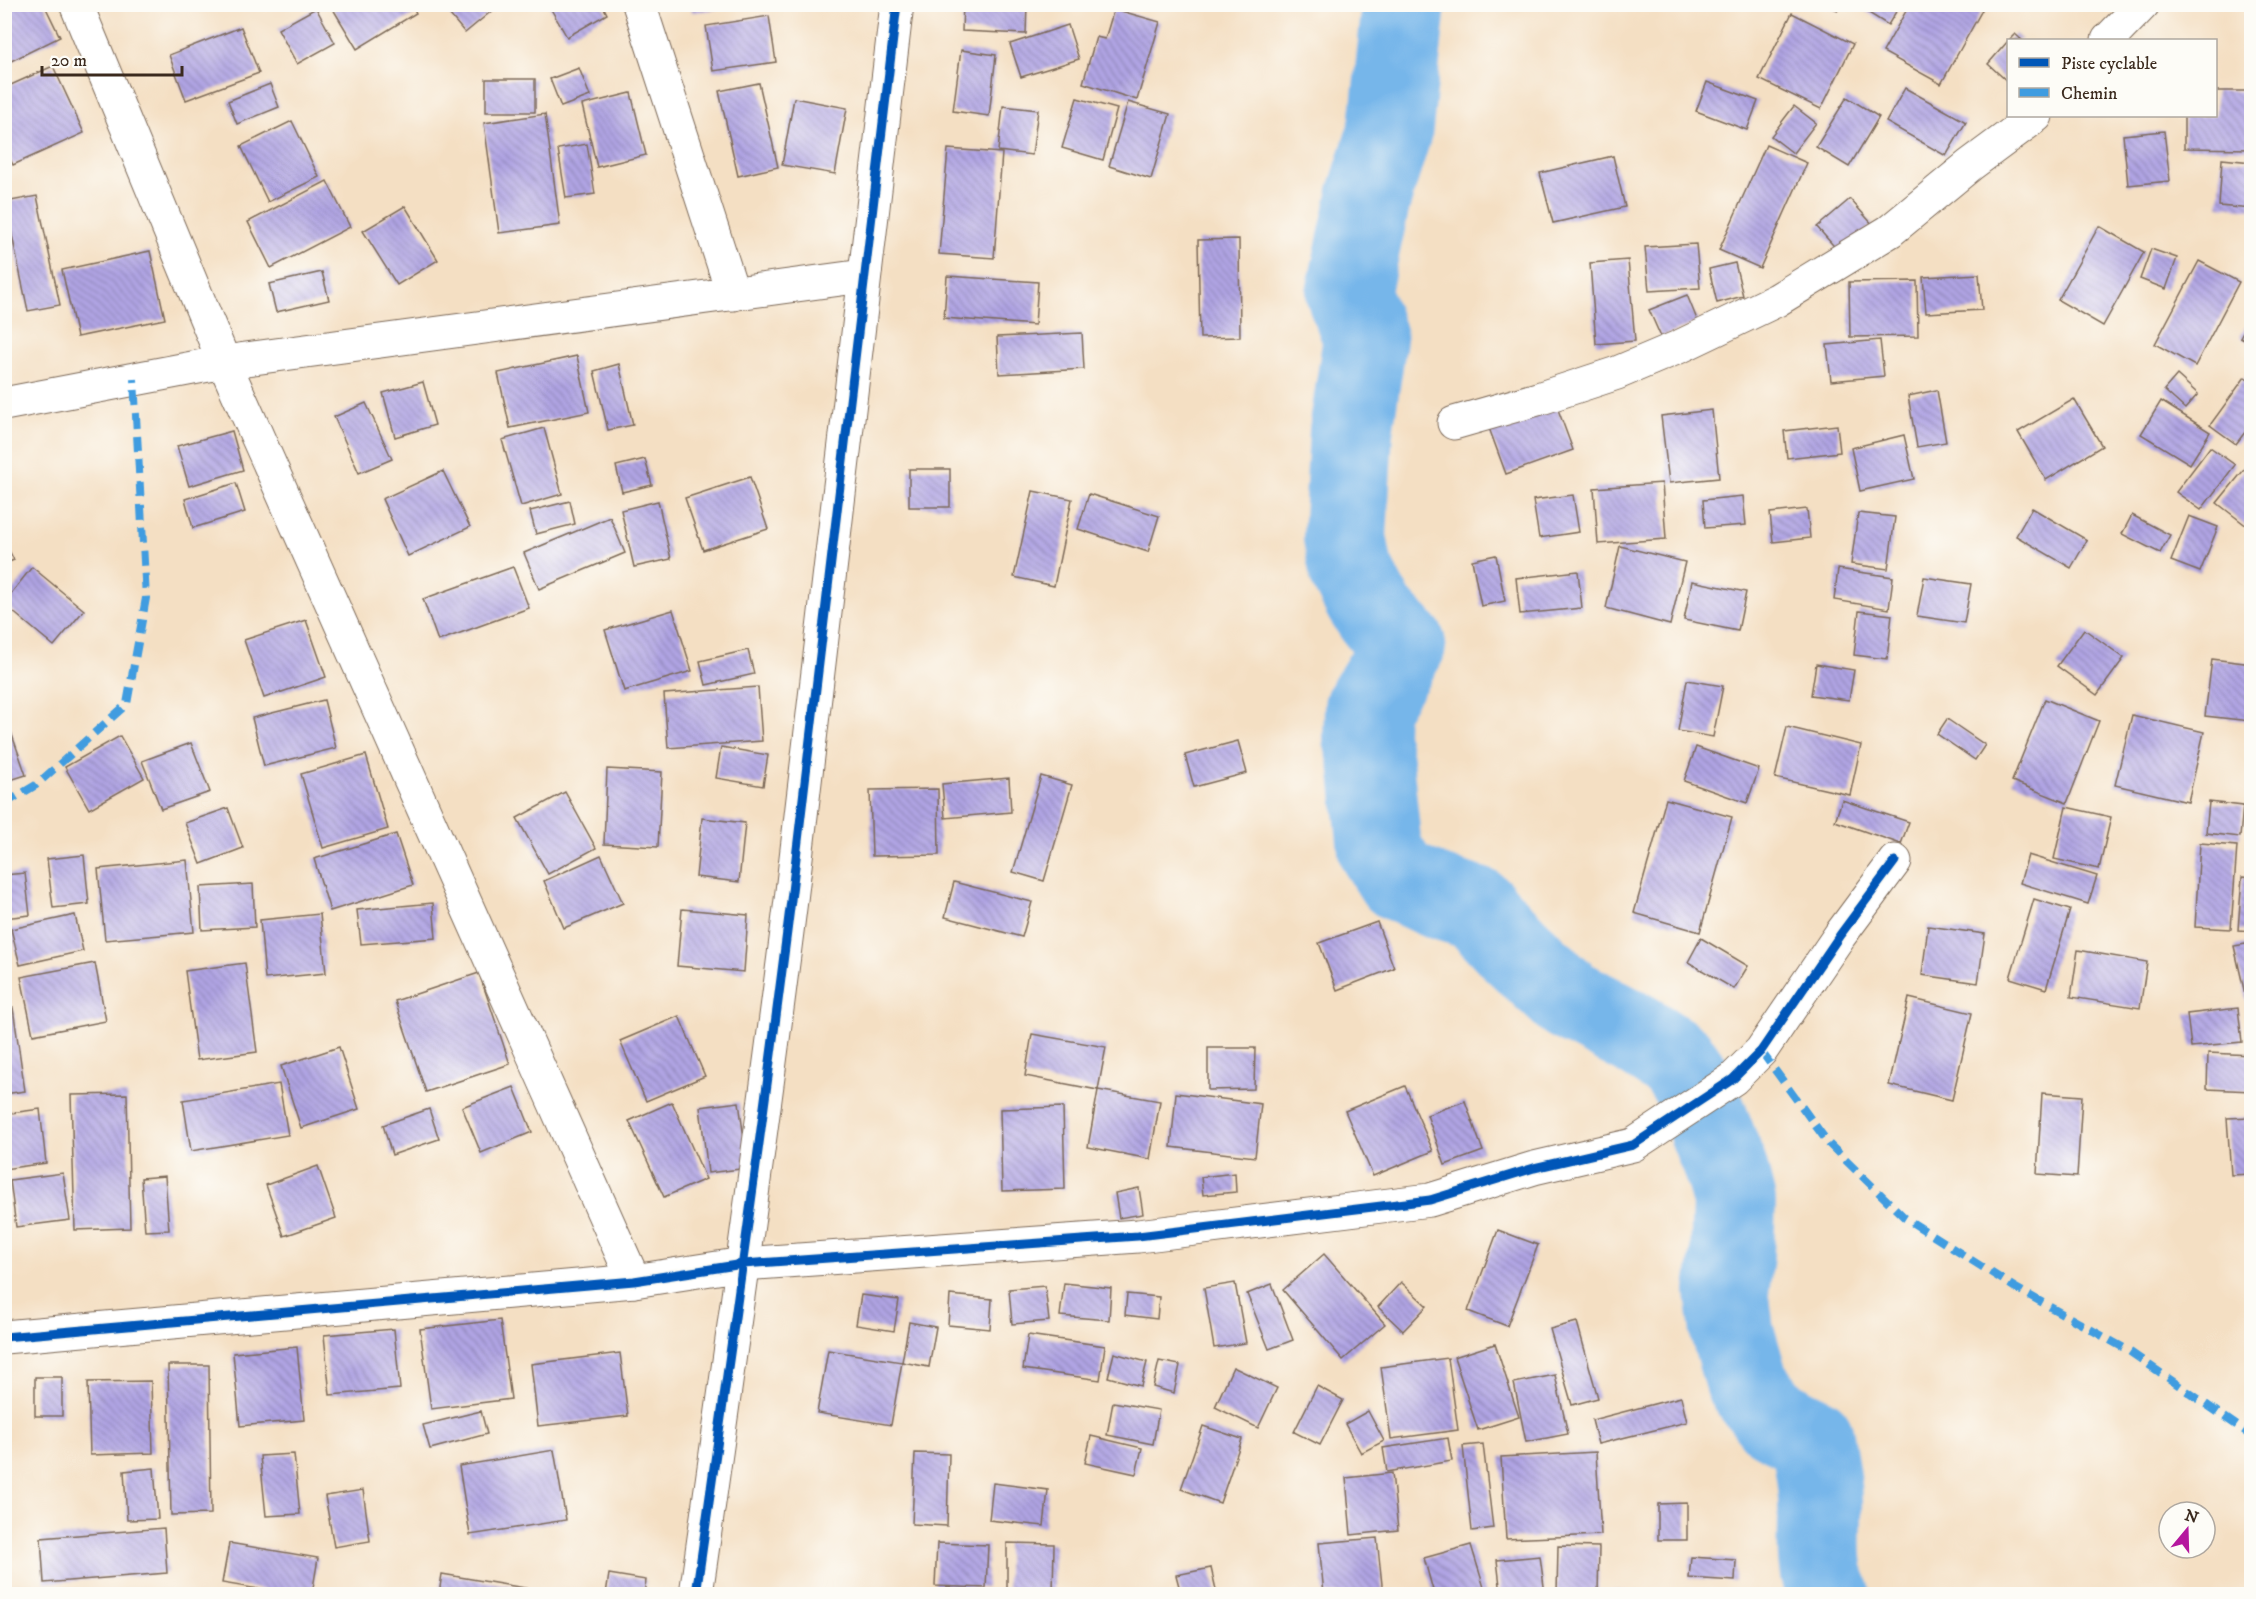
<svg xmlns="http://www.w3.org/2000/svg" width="2256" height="1599" viewBox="0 0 2256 1599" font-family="'IM FELL DW Pica',serif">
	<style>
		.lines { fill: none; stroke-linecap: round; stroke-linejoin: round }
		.river { stroke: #76b6ea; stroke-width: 84 }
		.building { fill: url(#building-back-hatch) }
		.street-casing { stroke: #7c6958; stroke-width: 35 }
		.street { stroke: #fff; stroke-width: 33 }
		.quiet { stroke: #3f9ce0; stroke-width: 8; stroke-dasharray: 15 8; stroke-linecap: butt }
		.cycleway-casing { stroke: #fdfcf7; stroke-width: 13 }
		.cycleway { stroke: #0057b8; stroke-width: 9 }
	</style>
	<defs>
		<pattern id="building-back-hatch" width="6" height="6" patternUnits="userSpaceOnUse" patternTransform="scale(1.5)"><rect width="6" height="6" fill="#b0a4e4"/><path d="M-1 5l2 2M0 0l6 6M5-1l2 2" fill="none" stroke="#9086b8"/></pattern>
	</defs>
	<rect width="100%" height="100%" fill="#fdfcf7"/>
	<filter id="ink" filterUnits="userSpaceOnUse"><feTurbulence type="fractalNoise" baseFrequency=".0167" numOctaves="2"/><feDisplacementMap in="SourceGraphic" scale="12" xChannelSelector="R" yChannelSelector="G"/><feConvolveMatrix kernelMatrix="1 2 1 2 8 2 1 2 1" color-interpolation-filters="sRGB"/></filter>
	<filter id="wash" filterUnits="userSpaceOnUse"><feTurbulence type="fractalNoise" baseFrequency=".008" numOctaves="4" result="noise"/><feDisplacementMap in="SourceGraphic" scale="24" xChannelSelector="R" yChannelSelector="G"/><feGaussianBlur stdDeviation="1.35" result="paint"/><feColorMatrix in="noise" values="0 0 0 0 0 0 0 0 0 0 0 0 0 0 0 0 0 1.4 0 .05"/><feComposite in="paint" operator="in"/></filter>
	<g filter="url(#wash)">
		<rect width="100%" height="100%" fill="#f4dfc3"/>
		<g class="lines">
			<path class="river" d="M1404 4 1391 127 1369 198 1348 294 1365 338 1351 431 1345 537 1351 570 1366 600 1378 618 1404 645 1366 707 1365 738 1371 761 1380 850 1398 879 1434 896 1477 909 1514 948 1568 999 1637 1035 1677 1061 1693 1084 1726 1170 1734 1202 1732 1255 1727 1291 1732 1331 1747 1384 1774 1418 1812 1437C1815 1459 1820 1481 1820 1502 1821 1533 1815 1566 1829 1594"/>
		</g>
		<g id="blocks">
			<g class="building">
				<path d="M4 4H44L60 37 5 64Z"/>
				<path d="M330 4H411L416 13 357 49Z"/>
				<path d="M451 4H490L494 9 465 33 445 9Z"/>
				<path d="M548 4H602L607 14 567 37Z"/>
				<path d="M691 4H738V7L692 12Z"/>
				<path d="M963 4H1027L1026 34 962 31Z"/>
				<path d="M1822 4H1840L1838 10Z"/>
				<path d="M1910 4H1972L1982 10 1941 84 1883 52Z"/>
				<path d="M1860 5H1900L1888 25 1859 7Z"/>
				<path d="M316 8 335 43 297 64 278 29Z"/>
				<path d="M1114 9 1160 22 1137 100 1083 83 1096 37 1105 39Z"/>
				<path d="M1792 13 1853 44 1821 109 1759 79Z"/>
				<path d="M769 16 776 62 713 71 706 26Z"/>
				<path d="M1068 25 1079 59 1021 77 1010 44Z"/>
				<path d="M241 27 259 73 186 100 169 55Z"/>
				<path d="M2015 34 2022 40H2009Z"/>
				<path d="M2008 41V82L1988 64Z"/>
				<path d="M961 50 996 55 989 116 953 111Z"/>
				<path d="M53 66 84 133 13 165 4 146V88Z"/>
				<path d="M579 68 590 96 561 107 550 79Z"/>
				<rect x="486" y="79" width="49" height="33"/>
				<path d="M1707 82 1758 101 1747 130 1696 111Z"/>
				<path d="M759 83 778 167 738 176 719 91Z"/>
				<path d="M270 84 279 107 237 124 228 101Z"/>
				<path d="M1905 88 1966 122 1946 156 1886 122Z"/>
				<path d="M2216 91H2252V149L2184 148V116H2216Z"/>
				<path d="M631 93 646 155 597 167 582 105Z"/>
				<path d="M1847 97 1879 117 1849 167 1816 147Z"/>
				<path d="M794 98 847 108 835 174 782 165Z"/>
				<path d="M1077 98 1117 109 1103 160 1062 148Z"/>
				<path d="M1128 102 1170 114 1151 179 1109 166Z"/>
				<path d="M1003 106 1038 110 1032 155 998 151Z"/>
				<path d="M1794 106 1816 123 1793 153 1771 136Z"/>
				<path d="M545 114 560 225 499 233 484 123Z"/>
				<path d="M292 121 319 177 268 202 241 146Z"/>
				<path d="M2164 131 2170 181 2128 185 2123 135Z"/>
				<path d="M587 144 595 194 566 198 558 149Z"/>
				<path d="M1766 145 1807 163 1760 268 1719 250Z"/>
				<path d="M948 149 1002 153 994 258 939 254Z"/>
				<path d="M1613 156 1625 207 1553 223 1540 173Z"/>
				<path d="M2222 159 2252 162V209L2219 206Z"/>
				<path d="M327 181 350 227 271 268 248 222Z"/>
				<path d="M37 196 60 305 28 311 5 202Z"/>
				<path d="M1850 199 1873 225 1840 253 1817 227Z"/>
				<path d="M405 206 438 260 397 285 363 231Z"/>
				<path d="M2099 226 2144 252 2103 326 2058 300Z"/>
				<path d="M1239 239 1240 337 1200 338 1198 240Z"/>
				<path d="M1696 244 1700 288 1649 291 1645 247Z"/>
				<path d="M2151 249 2177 258 2166 289 2140 279Z"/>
				<path d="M150 251 165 319 77 337 62 270Z"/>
				<path d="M1628 260 1635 341 1596 344 1590 263Z"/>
				<path d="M2199 261 2239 282 2195 366 2155 344Z"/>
				<path d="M1735 263 1743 296 1717 303 1709 269Z"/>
				<path d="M322 272 329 300 276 312 269 284Z"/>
				<path d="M1979 274 1982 310 1926 313 1923 277Z"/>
				<path d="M947 276 1038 282 1035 325 944 318Z"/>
				<path d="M1917 281 1918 336 1850 337 1849 282Z"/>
				<path d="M1687 295 1698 322 1661 337 1649 310Z"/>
				<path d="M2252 316V343L2240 337Z"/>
				<path d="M1082 333 1084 369 999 374 997 337Z"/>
				<path d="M1880 340 1884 376 1831 381 1827 345Z"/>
				<path d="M577 356 589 412 510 428 498 373Z"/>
				<path d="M619 364 633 425 608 430 594 371Z"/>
				<path d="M2177 375 2198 394 2185 409 2164 390Z"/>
				<path d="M2245 377 2252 382V423L2236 444 2210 425Z"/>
				<path d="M423 382 435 425 395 437 383 393Z"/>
				<path d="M1937 390 1946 442 1917 447 1908 396Z"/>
				<path d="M2074 399 2102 446 2046 480 2018 432Z"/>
				<path d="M2161 401 2210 432 2190 464 2141 434Z"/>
				<path d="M366 403 392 459 359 473 334 417Z"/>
				<path d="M1556 404 1573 450 1506 474 1489 428Z"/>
				<path d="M1712 410 1719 478 1669 483 1661 416Z"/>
				<path d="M1837 425 1840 452 1787 458 1784 431Z"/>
				<path d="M544 428 562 494 521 506 502 440Z"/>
				<path d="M232 431 243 470 189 486 177 446Z"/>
				<path d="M1904 435 1914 479 1860 491 1851 448Z"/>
				<path d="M2210 447 2235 465 2201 510 2176 492Z"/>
				<path d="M645 459 652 485 622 492 616 466Z"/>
				<path d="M2252 460V530L2217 503Z"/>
				<rect x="909" y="469" width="41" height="38"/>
				<path d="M443 471 470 527 408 556 382 499Z"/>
				<path d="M750 477 768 529 703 550 685 498Z"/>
				<path d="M236 483 245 512 193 528 185 499Z"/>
				<path d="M1662 483 1666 539 1598 544 1594 488Z"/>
				<path d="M1033 491 1072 499 1054 586 1014 577Z"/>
				<path d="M1089 494 1159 516 1148 552 1078 529Z"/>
				<path d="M1573 495 1579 532 1539 538 1533 500Z"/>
				<path d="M1743 496 1746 525 1705 528 1703 500Z"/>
				<path d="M570 501 575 524 536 534 530 511Z"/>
				<path d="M658 501 671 559 634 567 621 510Z"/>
				<path d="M2032 508 2087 540 2071 568 2016 536Z"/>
				<path d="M1807 509 1810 538 1773 542 1770 513Z"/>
				<path d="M1858 513 1895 517 1888 569 1851 564Z"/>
				<path d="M2132 515 2170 535 2160 553 2122 534Z"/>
				<path d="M2189 516 2218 527 2200 572 2171 561Z"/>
				<path d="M610 517 625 553 539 589 524 553Z"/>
				<path d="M4 541 14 560 4 564Z"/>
				<path d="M1620 546 1685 562 1670 625 1606 608Z"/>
				<path d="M1496 555 1505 601 1481 606 1472 560Z"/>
				<path d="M32 567 84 610 54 646 5 605V601Z"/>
				<path d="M513 567 529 608 438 641 423 599Z"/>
				<path d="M1838 569 1893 577 1889 609 1834 600Z"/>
				<path d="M1578 571 1582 608 1520 614 1516 578Z"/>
				<path d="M1924 577 1971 584 1964 623 1917 616Z"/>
				<path d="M1692 581 1746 592 1738 631 1684 620Z"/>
				<path d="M673 610 692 671 624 691 605 630Z"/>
				<path d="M1859 611 1892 615 1887 659 1854 655Z"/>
				<path d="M306 620 326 677 264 698 244 640Z"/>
				<path d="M2084 629 2124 658 2097 695 2057 666Z"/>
				<path d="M748 650 754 674 706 685 700 661Z"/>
				<path d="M2212 659 2252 664 2250 721 2205 716Z"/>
				<path d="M1816 664 1854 670 1849 700 1811 695Z"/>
				<path d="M1687 680 1723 686 1713 737 1678 731Z"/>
				<path d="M758 687 762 741 668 748 664 694Z"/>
				<path d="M2045 699 2099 721 2067 803 2012 781Z"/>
				<path d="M324 700 336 748 264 766 252 718Z"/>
				<path d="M4 712 26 775 4 782Z"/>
				<path d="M2132 715 2204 732 2188 802 2115 785Z"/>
				<path d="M1947 719 1985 745 1975 760 1937 734Z"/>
				<path d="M1787 727 1861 745 1850 795 1775 778Z"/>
				<path d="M120 736 144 778 89 809 65 767Z"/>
				<path d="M1238 741 1247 773 1194 787 1185 755Z"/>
				<path d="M191 743 210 792 161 809 142 761Z"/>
				<path d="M721 747 768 755 763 786 716 778Z"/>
				<path d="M1696 747 1759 769 1747 803 1684 781Z"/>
				<path d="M366 755 388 829 323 848 301 774Z"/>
				<path d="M607 769 662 772 658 847 604 844Z"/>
				<path d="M1041 776 1072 785 1044 881 1013 872Z"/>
				<path d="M1009 778 1011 812 945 818 942 784Z"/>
				<path d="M938 789 939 855 872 856 870 790Z"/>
				<path d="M565 792 596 848 548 874 517 818Z"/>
				<path d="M1666 799 1732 817 1700 932 1634 913Z"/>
				<path d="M1842 800 1909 822 1901 844 1835 821Z"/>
				<path d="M2209 802 2243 806 2240 837 2206 833Z"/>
				<path d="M2066 807 2111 817 2099 869 2054 859Z"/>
				<path d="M2250 807H2252V823L2248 822Z"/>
				<path d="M228 808 243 848 201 864 185 823Z"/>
				<path d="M702 818 745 823 739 882 696 877Z"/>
				<path d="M396 834 413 885 330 911 314 859Z"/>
				<path d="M2200 843 2237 846 2231 929 2195 927Z"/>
				<path d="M84 855 89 904 53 908 47 859Z"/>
				<path d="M601 855 623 903 564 928 544 881Z"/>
				<path d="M2028 855 2097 876 2088 904 2020 883Z"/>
				<path d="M187 860 194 932 105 940 98 869Z"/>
				<path d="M25 873 30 915 4 918V875Z"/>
				<path d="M2242 877 2252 878V931L2238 930Z"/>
				<path d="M954 882 1032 902 1022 937 945 917Z"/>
				<path d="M253 884 255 927 202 930 200 887Z"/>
				<path d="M2034 899 2070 910 2046 989 2010 978Z"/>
				<path d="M433 903 436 938 361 944 357 910Z"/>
				<path d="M682 909 748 915 744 972 677 966Z"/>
				<path d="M320 914 326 973 265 979 260 920Z"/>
				<path d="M75 915 83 951 20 965 11 929Z"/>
				<path d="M1377 922 1394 968 1337 990 1319 943Z"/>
				<path d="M1928 926 1985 934 1978 983 1922 975Z"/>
				<path d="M1701 938 1748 966 1734 989 1688 962Z"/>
				<path d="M2252 943V1012H2249L2234 946Z"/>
				<path d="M2078 950 2147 962 2140 1008 2071 997Z"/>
				<path d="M95 963 106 1021 33 1035 21 977Z"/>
				<path d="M245 963 257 1052 197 1060 185 971Z"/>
				<path d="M479 973 510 1064 426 1092 395 1001Z"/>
				<path d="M1909 998 1972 1013 1952 1100 1889 1085Z"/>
				<path d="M13 1008 25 1091 4 1094V1009Z"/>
				<path d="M2238 1008 2242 1042 2191 1047 2187 1014Z"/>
				<path d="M679 1016 705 1076 646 1101 620 1041Z"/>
				<path d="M1032 1034 1106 1047 1098 1090 1025 1076Z"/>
				<path d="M339 1047 359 1109 301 1128 281 1066Z"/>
				<path d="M1208 1048H1255L1254 1089 1208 1090Z"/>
				<path d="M2208 1053 2252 1055V1091L2207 1089Z"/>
				<path d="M279 1084 288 1135 191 1151 183 1100Z"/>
				<path d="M1405 1086 1433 1151 1373 1176 1345 1111Z"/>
				<path d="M514 1087 532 1132 481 1153 462 1107Z"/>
				<path d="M1098 1090 1160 1101 1150 1159 1088 1147Z"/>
				<path d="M1176 1093 1261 1104 1255 1157 1171 1147Z"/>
				<path d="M2042 1093 2082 1096 2077 1177 2037 1174Z"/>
				<path d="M127 1094 130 1228 75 1230 71 1095Z"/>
				<path d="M1465 1101 1483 1151 1445 1165 1427 1115Z"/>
				<path d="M672 1102 706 1179 664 1197 629 1121Z"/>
				<path d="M739 1102 748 1168 708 1173 700 1107Z"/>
				<path d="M1063 1107 1065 1189 1002 1191 1000 1109Z"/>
				<path d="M40 1109 46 1163 4 1169V1114Z"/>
				<path d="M429 1109 439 1139 392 1155 383 1125Z"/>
				<path d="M2252 1117V1174L2231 1175 2227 1118Z"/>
				<path d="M318 1166 336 1218 284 1236 266 1185Z"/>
				<path d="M63 1173 70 1220 16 1227 10 1180Z"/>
				<path d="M1235 1173 1236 1192 1203 1195 1201 1177Z"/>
				<path d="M165 1176 169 1230 145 1231 141 1178Z"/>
				<path d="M1139 1188 1143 1214 1119 1218 1115 1193Z"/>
				<path d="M1498 1230 1538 1245 1507 1326 1468 1311Z"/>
				<path d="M1324 1254 1385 1324 1343 1360 1283 1290Z"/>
				<path d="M1401 1282 1427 1306 1403 1331 1378 1307Z"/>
				<path d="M1064 1283 1111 1288 1109 1320 1060 1316Z"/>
				<path d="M1235 1283 1246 1343 1214 1348 1204 1288Z"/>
				<path d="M1272 1284 1293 1340 1269 1349 1247 1294Z"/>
				<path d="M1045 1286 1049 1321 1012 1324 1009 1289Z"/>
				<path d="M1127 1294 1159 1297 1157 1319 1125 1315Z"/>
				<path d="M861 1295 899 1300 894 1331 856 1325Z"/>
				<path d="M950 1295 992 1299 990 1329 948 1325Z"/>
				<path d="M500 1320 511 1399 431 1409 420 1329Z"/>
				<path d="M909 1322 936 1327 929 1367 902 1362Z"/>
				<path d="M1577 1322 1598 1398 1572 1405 1550 1329Z"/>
				<path d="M394 1329 400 1389 330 1395 324 1335Z"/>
				<path d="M1028 1335 1105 1346 1100 1380 1023 1369Z"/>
				<path d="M1495 1344 1519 1417 1478 1430 1454 1357Z"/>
				<path d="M297 1347 304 1420 240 1426 233 1353Z"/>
				<path d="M828 1350 902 1362 891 1425 817 1413Z"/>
				<path d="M620 1353 628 1416 538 1426 531 1364Z"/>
				<path d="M1114 1353 1147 1362 1141 1386 1108 1377Z"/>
				<path d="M1448 1358 1458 1430 1391 1439 1381 1367Z"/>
				<path d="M1159 1361 1180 1365 1174 1393 1153 1387Z"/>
				<path d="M168 1365H209L211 1514 171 1515Z"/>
				<path d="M1233 1367 1277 1388 1258 1428 1215 1407Z"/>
				<path d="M1555 1375 1568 1434 1526 1442 1514 1383Z"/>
				<rect x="35" y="1377" width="27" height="39"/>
				<path d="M151 1381 153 1453 90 1455 88 1382Z"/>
				<path d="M1317 1386 1343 1400 1320 1445 1294 1432Z"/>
				<path d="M1681 1397 1687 1422 1598 1444 1592 1420Z"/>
				<path d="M1113 1402 1159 1410 1153 1444 1107 1435Z"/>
				<path d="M481 1411 487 1434 430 1449 423 1425Z"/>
				<path d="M1368 1411 1384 1441 1361 1453 1345 1424Z"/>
				<path d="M1203 1426 1242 1439 1220 1503 1181 1489Z"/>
				<path d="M1091 1436 1142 1448 1136 1474 1085 1463Z"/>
				<path d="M1448 1438 1452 1461 1387 1472 1383 1448Z"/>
				<path d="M1483 1444 1493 1528 1472 1531 1463 1446Z"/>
				<path d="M554 1450 566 1520 470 1535 459 1466Z"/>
				<path d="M1596 1452 1601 1535 1506 1539 1501 1457Z"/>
				<path d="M915 1453 949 1454 947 1526 912 1524Z"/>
				<path d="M294 1454 300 1514 266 1516 260 1456Z"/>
				<path d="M154 1468 158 1519 127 1520 124 1471Z"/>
				<path d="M1392 1473 1398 1530 1351 1535 1346 1478Z"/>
				<path d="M993 1483 1048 1490 1044 1526 989 1520Z"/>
				<path d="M363 1490 370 1541 334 1547 325 1496Z"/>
				<path d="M1687 1503V1540H1658V1504Z"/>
				<path d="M164 1528 167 1573 44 1583 41 1538Z"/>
				<path d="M1377 1538 1383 1594H1324L1319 1543Z"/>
				<path d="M229 1543 318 1558 312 1594H288L222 1583Z"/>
				<path d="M937 1543 988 1545 986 1588 935 1586Z"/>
				<path d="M1007 1543 1054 1544 1053 1594H1007Z"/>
				<path d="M1471 1545 1486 1594H1434L1424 1558Z"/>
				<path d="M1558 1546 1599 1547 1598 1594H1557Z"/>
				<path d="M1540 1556 1545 1594H1501L1497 1560Z"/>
				<path d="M1691 1557 1736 1560 1735 1581 1689 1578Z"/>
				<path d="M1211 1568 1217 1594H1181L1176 1575Z"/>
				<path d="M442 1574 554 1593V1594H439Z"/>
				<path d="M609 1574 646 1580 644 1594H606Z"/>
				<path d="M1609 1590 1650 1593V1594H1608Z"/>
			</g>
		</g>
	</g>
	<g filter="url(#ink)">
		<use href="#blocks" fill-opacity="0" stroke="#7c6958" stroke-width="1.5"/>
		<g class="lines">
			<g class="street-casing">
				<g id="street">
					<path d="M76 4 224 362 634 1281"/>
					<path d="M639 4 733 294"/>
					<path d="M2108 40 2143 4"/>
					<path d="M4 404 224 362 863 276"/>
					<path d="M1454 423 1541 398 1617 373 1681 346 1777 300 1890 231 1970 165 2036 116"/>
					<path d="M4 1337 634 1281 743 1264 1138 1236 1430 1200 1534 1168 1633 1145 1733 1079 1761 1051 1840 935 1895 861"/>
					<path d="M696 1594C729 1363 762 1132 791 900 829 602 860 303 897 4"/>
				</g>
			</g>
			<use href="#street" class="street"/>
			<g class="quiet">
				<path d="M4 804 36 785 127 704 146 598 134 379"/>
				<path d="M1761 1051 1829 1144 1905 1218 2014 1287 2126 1349 2252 1436"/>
			</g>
			<g class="cycleway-casing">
				<g id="cycleway">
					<path d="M4 1337 634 1281 743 1264 1138 1236 1430 1200 1534 1168 1633 1145 1733 1079 1761 1051 1840 935 1895 861"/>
					<path d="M696 1594C729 1363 762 1132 791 900 829 602 860 303 897 4"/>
				</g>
			</g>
			<use href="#cycleway" class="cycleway"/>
		</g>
	</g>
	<rect width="2256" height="1599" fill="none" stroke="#fdfcf7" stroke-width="24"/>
	<rect x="2007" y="39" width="210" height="78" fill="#fdfcf7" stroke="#afa8a0" stroke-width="1.5"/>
	<rect x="2019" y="58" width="30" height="9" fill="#0057b8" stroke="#afa8a0" stroke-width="1.5"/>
	<text x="2061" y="69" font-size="18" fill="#3b2a1e">Piste cyclable</text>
	<rect x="2019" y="88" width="30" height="9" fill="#3f9ce0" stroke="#afa8a0" stroke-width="1.5"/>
	<text x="2061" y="99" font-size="18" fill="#3b2a1e">Chemin</text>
	<g transform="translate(2187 1530) rotate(19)"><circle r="28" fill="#fdfcf7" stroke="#afa8a0" stroke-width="1.5"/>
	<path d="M0-4.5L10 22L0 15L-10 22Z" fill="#b5179e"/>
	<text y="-9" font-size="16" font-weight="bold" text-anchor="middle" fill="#3b2a1e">N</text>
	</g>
	<path d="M42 66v9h140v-9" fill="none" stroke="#3b2a1e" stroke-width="3"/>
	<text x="51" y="66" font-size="18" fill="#3b2a1e" stroke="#fdfcf7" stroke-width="4.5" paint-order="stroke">20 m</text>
</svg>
